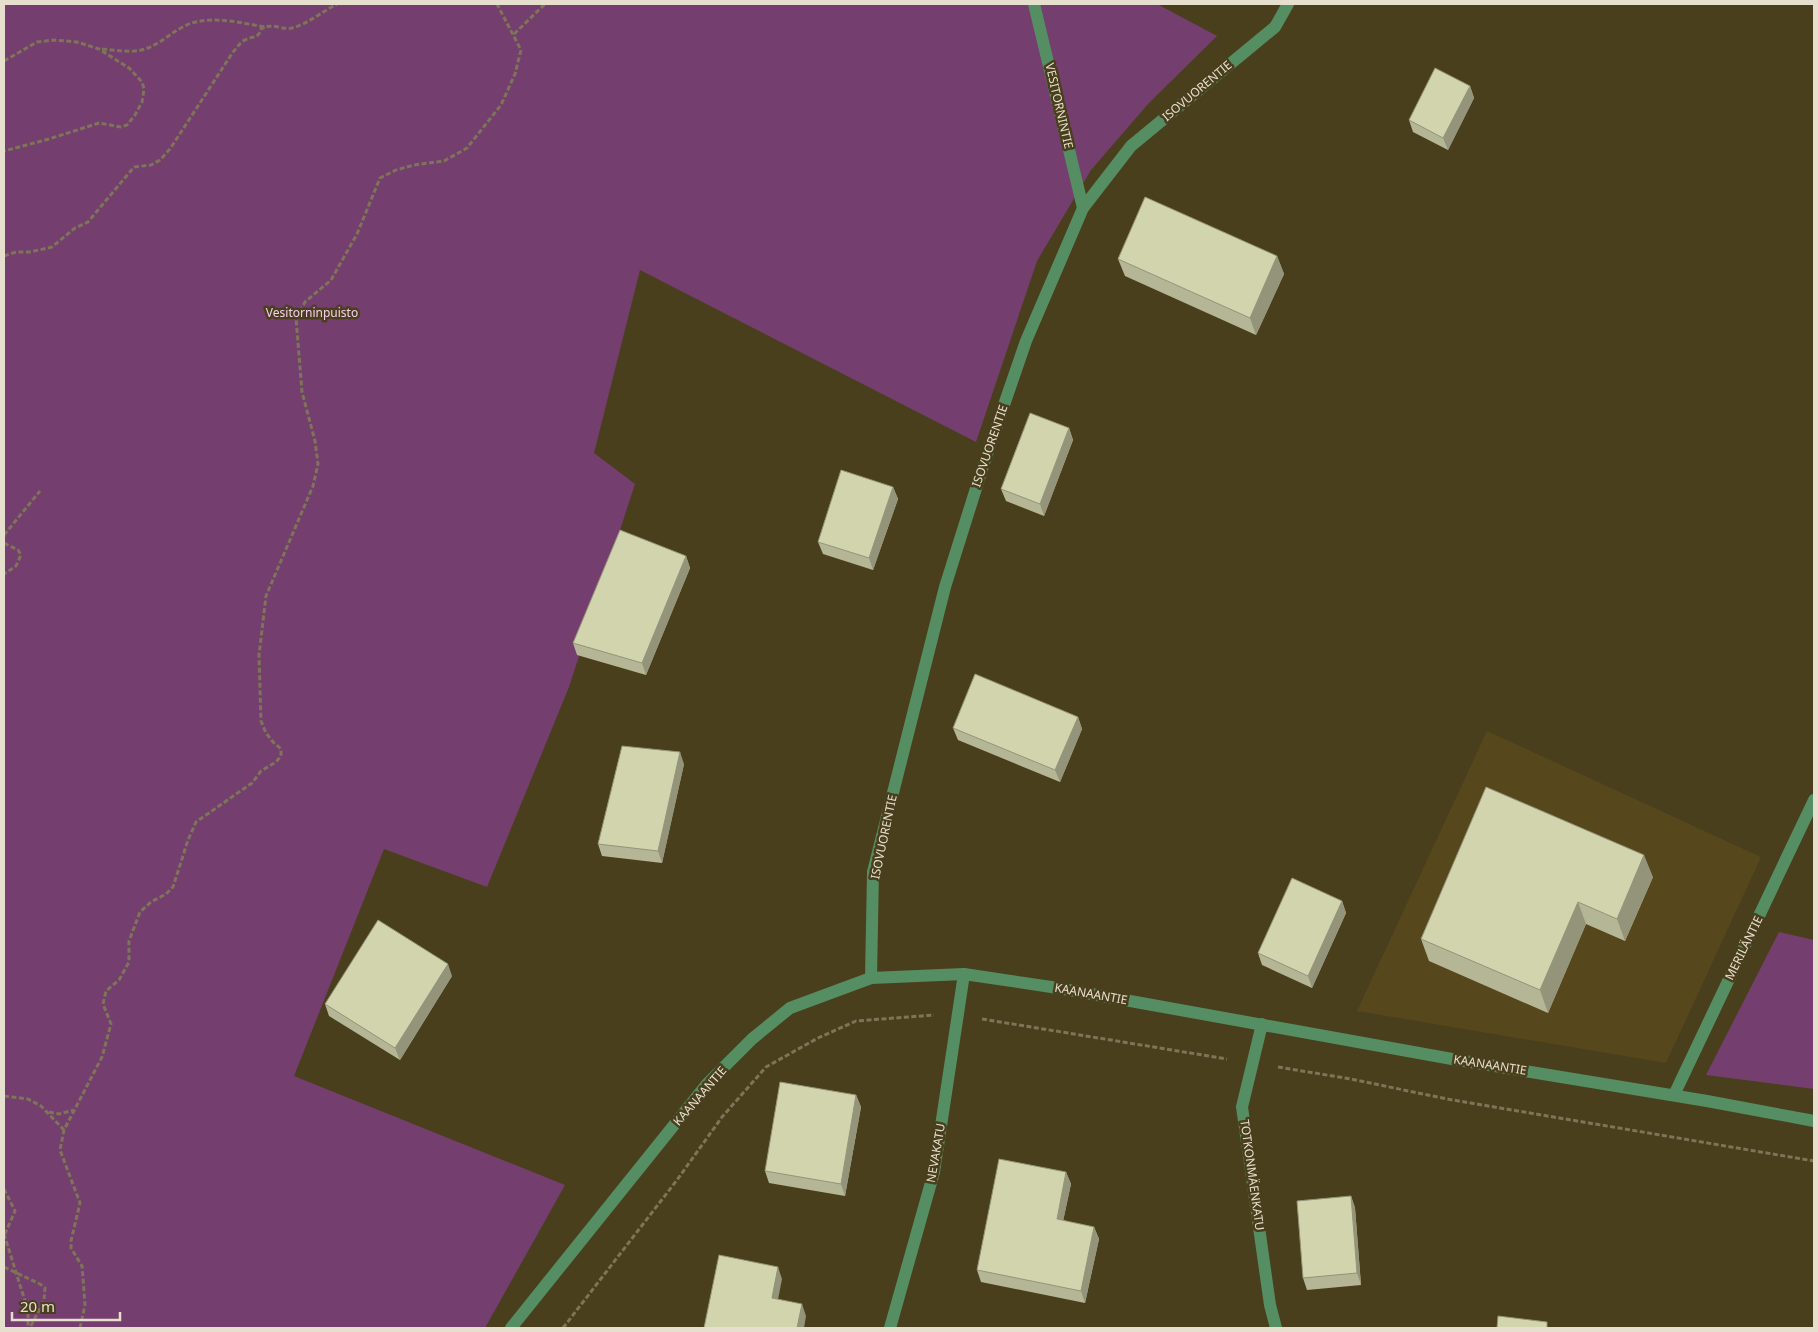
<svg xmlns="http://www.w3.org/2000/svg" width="1818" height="1332" viewBox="0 0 1818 1332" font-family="'Noto Sans',sans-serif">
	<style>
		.built { fill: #56471d }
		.green { fill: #743e6f }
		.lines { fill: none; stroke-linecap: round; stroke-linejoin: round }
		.path { stroke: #7e7458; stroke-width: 3; stroke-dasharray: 5 2.5; stroke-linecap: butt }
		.minor { stroke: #558e62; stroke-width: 12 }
		.wall { fill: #b5b695 }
		.shaded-wall { fill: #939479 }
		.building { fill: #d2d4ad; stroke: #939479 }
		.labels { text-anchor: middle; stroke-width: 5; stroke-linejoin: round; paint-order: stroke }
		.street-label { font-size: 12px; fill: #e6dfcd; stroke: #4a3f1d }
		.park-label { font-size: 12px; fill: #f7cdf2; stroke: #4a3f1d }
	</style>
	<rect width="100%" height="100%" fill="#4a3f1d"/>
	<path class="built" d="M1487 731 1761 857 1666 1063 1357 1011Z"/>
	<g class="green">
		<path d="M4 4H1157L1217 36 1148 104 1091 170 1037 261 976 442 640 270 594 453 635 484 569 687 487 887 384 849 294 1076 565 1185 485 1328H4Z"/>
		<path d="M1779 932 1814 940V1089L1706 1075Z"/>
	</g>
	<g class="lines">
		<g class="path">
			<path d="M514 34 545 4"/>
			<path d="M102 49C118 50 133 54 148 48 163 42 176 28 192 23 215 16 242 23 265 27 274 24 283 30 292 28 308 24 323 11 337 4"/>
			<path d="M4 61 37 42 54 40 77 42 99 49 129 68 142 82 144 89 142 102 135 115 127 125 121 127 99 123 49 139 4 151"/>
			<path d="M4 256 16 252H30L52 247 75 228 88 222 134 167 151 165 160 160 170 149 233 52C237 48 240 42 245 40 253 35 258 40 261 29L265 27"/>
			<path d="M4 535 40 491"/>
			<path d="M4 543 18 550 21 555 16 566 4 574"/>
			<path d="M982 1019 1227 1059"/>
			<path d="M1278 1067 1351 1079 1447 1099 1814 1161"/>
			<path d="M4 1096 28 1099 41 1106 64 1130"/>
			<path d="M49 1112 59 1114 74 1110"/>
			<path d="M4 1189 15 1211 4 1236"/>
			<path d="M4 1234 25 1301 28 1312V1328"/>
			<path d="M4 1267 40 1284 45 1288 44 1300 30 1328"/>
			<path d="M80 1328 85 1305 83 1278 82 1266 71 1248V1241L80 1203 60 1150 64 1130 102 1057 111 1024 103 1004 106 991 119 980 129 962V941L140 912 151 902 166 894 173 887 188 840 196 822 252 783 261 771 276 762 281 756V749L273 742 266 733 261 721 259 655 266 596 313 486 318 464 315 441 302 392 296 318 305 302 331 280 357 234 380 178 396 170 414 165 444 161 467 148 501 105 515 74 521 50 497 4"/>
			<path d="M563 1328 677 1180 722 1117 766 1067 818 1038 856 1021 934 1015"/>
		</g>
		<g class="minor">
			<path d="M1034 4 1083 208"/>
			<path d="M871 978 873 872 945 587 984 463 1026 341 1083 208 1131 146 1275 27 1288 4"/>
			<path d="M1262 1024 1242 1107 1270 1305 1276 1328"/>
			<path d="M1674 1095 1814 800"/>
			<path d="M511 1328 707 1084 752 1039 790 1008 871 978 964 974 1058 988 1452 1059 1707 1101 1814 1121"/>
			<path d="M890 1328 934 1172 964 974"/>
		</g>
	</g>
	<g class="wall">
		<path d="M1470 86 1474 98 1448 150 1413 132 1409 120Z"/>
		<path d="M1277 256 1284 274 1256 335 1125 276 1118 259Z"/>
		<path d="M1069 428 1073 440 1044 516 1006 501 1001 489Z"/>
		<path d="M893 487 898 499 873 570 823 554 818 542Z"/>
		<path d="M686 556 690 568 646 675 577 655 573 643Z"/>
		<path d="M1078 717 1082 729 1060 782 958 740 953 728Z"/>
		<path d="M684 764 662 863 602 856 598 844Z"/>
		<path d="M1653 877 1625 941 1586 924 1548 1013 1429 961 1421 939Z"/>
		<path d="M1342 901 1346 913 1312 988 1262 965 1258 953Z"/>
		<path d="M452 976 400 1060 329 1016 325 1004Z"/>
		<path d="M856 1095 861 1107 845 1196 769 1183 765 1171Z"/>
		<path d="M1066 1172 1071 1184 1063 1221 1094 1227 1099 1239 1085 1303 981 1282 977 1270Z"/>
		<path d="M1351 1196 1355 1208 1361 1285 1307 1290 1303 1278Z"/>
	</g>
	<g class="shaded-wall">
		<path d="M1470 86 1474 98 1448 150 1443 138Z"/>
		<path d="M1277 256 1284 274 1256 335 1250 318Z"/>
		<path d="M1069 428 1073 440 1044 516 1040 504Z"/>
		<path d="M893 487 898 499 873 570 869 558Z"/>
		<path d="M686 556 690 568 646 675 642 663Z"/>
		<path d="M1078 717 1082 729 1060 782 1055 770Z"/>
		<path d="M680 752 684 764 662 863 658 851Z"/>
		<path d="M1644 855 1653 877 1625 941 1617 919Z"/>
		<path d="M1342 901 1346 913 1312 988 1308 976Z"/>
		<path d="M1578 902 1586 924 1548 1013 1540 990Z"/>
		<path d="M448 964 452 976 400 1060 395 1048Z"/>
		<path d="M856 1095 861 1107 845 1196 841 1184Z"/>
		<path d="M1066 1172 1071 1184 1061 1231 1057 1219Z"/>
		<path d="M1351 1196 1355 1208 1361 1285 1357 1273Z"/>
		<path d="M1094 1227 1099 1239 1085 1303 1081 1291Z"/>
		<path d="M778 1267 782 1279 776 1310 772 1298Z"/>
		<path d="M802 1304 806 1316 804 1328H797Z"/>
	</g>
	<g class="building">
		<path d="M1435 68 1470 86 1443 138 1409 120Z"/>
		<path d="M1145 197 1277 256 1250 318 1118 259Z"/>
		<path d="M1030 413 1069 428 1040 504 1001 489Z"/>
		<path d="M841 470 893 487 869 558 818 542Z"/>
		<path d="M620 530 686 556 642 663 573 643Z"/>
		<path d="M975 674 1078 717 1055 770 953 728Z"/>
		<path d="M622 746 680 752 658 851 598 844Z"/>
		<path d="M1486 787 1644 855 1617 919 1578 902 1540 990 1421 939Z"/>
		<path d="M1292 878 1342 901 1308 976 1258 953Z"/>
		<path d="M378 920 448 964 395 1048 325 1004Z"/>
		<path d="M780 1082 856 1095 841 1184 765 1171Z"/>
		<path d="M999 1159 1066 1172 1057 1219 1094 1227 1081 1291 977 1270Z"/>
		<path d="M1351 1196 1357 1273 1303 1278 1297 1201Z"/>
		<path d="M719 1255 778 1267 772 1298 802 1304 797 1328H704Z"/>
		<path d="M1498 1316 1547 1322V1328H1497Z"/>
	</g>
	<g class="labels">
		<g class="street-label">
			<text transform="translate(1197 91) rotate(-40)" y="4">ISOVUORENTIE</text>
			<text transform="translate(1059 106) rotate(77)" y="4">VESITORNINTIE</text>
			<text transform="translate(990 446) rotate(-71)" y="4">ISOVUORENTIE</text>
			<text transform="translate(884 837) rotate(-78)" y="4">ISOVUORENTIE</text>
			<text transform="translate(1744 948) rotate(-64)" y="4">MERILÄNTIE</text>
			<text transform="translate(1091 994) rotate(10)" y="4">KAANAANTIE</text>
			<text transform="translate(1490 1065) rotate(9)" y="4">KAANAANTIE</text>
			<text transform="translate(700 1096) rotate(-49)" y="4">KAANAANTIE</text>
			<text transform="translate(936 1153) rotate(-80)" y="4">NEVAKATU</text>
			<text transform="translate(1252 1175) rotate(82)" y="4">TOTKONMÄENKATU</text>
		</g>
		<g class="park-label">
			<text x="312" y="317">Vesitorninpuisto</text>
		</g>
	</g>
	<rect width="1818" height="1332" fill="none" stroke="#e6dfcd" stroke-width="10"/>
	<path d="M12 1312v8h108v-8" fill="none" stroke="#e6dfcd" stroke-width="2.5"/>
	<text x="20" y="1312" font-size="15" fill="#e6dfcd" stroke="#4a3f1d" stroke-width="4" paint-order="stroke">20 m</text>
</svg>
